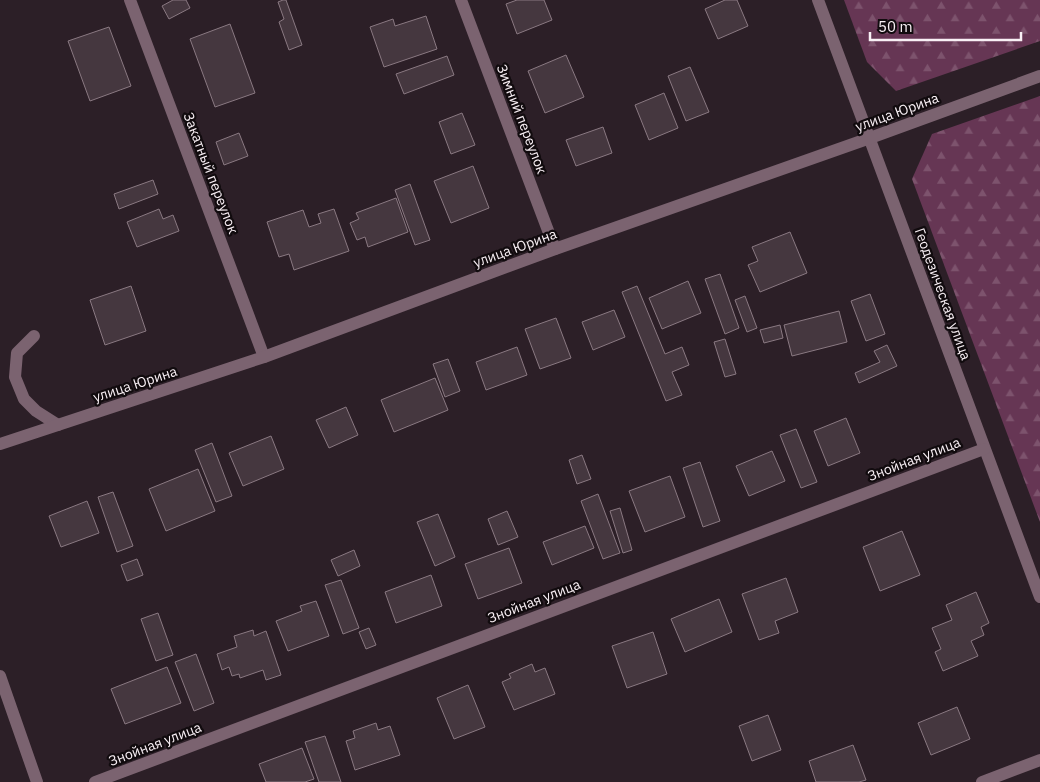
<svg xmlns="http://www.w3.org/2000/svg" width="1040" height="782" viewBox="0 0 1040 782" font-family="'IBM Plex Sans',sans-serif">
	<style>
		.forest { fill: url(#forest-firs) }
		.building { fill: #45373f; stroke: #8a7982 }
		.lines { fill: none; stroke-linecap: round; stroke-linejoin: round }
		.minor { stroke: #7b6370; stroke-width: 12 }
		.labels { text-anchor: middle; stroke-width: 4.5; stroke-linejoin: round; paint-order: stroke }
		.street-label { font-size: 14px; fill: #f9f0f5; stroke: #110b0e }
	</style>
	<defs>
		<pattern id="forest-firs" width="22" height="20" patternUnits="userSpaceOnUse" patternTransform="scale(1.25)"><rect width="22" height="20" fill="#663654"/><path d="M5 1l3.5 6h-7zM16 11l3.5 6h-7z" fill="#7d536d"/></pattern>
	</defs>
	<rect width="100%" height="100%" fill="#2c1f27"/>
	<g class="forest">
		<path d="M844 0H1040V41L896 91 867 62Z"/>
		<path d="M1040 96V522L912 179 932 134Z"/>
	</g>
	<g class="building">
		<path d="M173 0H186L190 8 169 19 162 6Z"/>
		<path d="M283 0H286L302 45 289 50 279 22 284 19 278 2Z"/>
		<path d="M517 0H544L552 20 517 34 506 4Z"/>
		<path d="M725 0H737L748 26 718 39 705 9Z"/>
		<path d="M426 16 437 49 384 67 370 27 393 19 395 26Z"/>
		<path d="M230 24 255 93 215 107 190 39Z"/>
		<path d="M109 27 131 86 90 101 68 41Z"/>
		<path d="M566 55 584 97 545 113 528 71Z"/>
		<path d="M447 56 454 75 404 94 396 74Z"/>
		<path d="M690 67 709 112 686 121 668 76Z"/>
		<path d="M664 93 678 128 649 140 635 105Z"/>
		<path d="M462 113 475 145 451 154 439 122Z"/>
		<path d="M603 127 612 153 576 166 566 140Z"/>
		<path d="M239 133 248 156 224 165 216 142Z"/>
		<path d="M473 166 489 208 451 223 434 181Z"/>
		<path d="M153 180 158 194 119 209 114 194Z"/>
		<path d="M410 184 430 240 415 245 395 190Z"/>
		<path d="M396 198 408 232 368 247 365 237 357 240 350 223 359 219 356 213Z"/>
		<path d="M159 209 163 219 173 215 179 231 137 247 127 222Z"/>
		<path d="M334 209 349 251 294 270 289 254 279 257 267 222 303 210 309 227 321 223 318 214Z"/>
		<path d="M790 232 807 273 760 292 748 265 758 261 752 247Z"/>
		<path d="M720 274 739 328 725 334 705 279Z"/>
		<path d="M688 281 701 313 662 329 649 298Z"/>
		<path d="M131 286 146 331 105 345 90 300Z"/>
		<path d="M637 286 665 354 682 347 689 365 672 372 682 395 666 401 622 292Z"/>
		<path d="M870 294 885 334 866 341 851 301Z"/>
		<path d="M745 296 757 328 747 332 735 300Z"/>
		<path d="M614 310 625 337 593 350 582 322Z"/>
		<path d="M839 311 847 342 792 356 784 325Z"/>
		<path d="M556 318 571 358 540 369 525 329Z"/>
		<path d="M780 325 783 338 764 343 760 330Z"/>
		<path d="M725 339 736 374 725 377 714 342Z"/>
		<path d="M887 345 897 366 859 383 855 373 880 362 874 351Z"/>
		<path d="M517 347 527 375 486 390 476 362Z"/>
		<path d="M448 359 460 391 445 397 433 364Z"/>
		<path d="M435 378 448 410 394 432 381 400Z"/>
		<path d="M346 407 358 435 329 448 316 420Z"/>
		<path d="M846 418 860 453 828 466 814 431Z"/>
		<path d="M796 429 817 482 801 488 780 435Z"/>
		<path d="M271 436 284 469 243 486 229 453Z"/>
		<path d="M212 443 232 496 216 502 195 450Z"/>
		<path d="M772 451 785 481 749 496 736 466Z"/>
		<path d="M582 455 591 479 577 484 569 460Z"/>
		<path d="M700 462 720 521 703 527 683 468Z"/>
		<path d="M198 469 215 511 166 531 149 489Z"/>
		<path d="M670 476 685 517 645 532 629 491Z"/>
		<path d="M113 492 133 546 117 552 98 497Z"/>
		<path d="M598 494 620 553 603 559 581 501Z"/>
		<path d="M87 501 99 533 61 547 49 516Z"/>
		<path d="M620 508 632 550 623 553 610 511Z"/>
		<path d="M507 511 518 537 498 545 488 519Z"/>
		<path d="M438 514 455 557 435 566 417 522Z"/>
		<path d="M585 526 594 548 552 565 543 542Z"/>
		<path d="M902 531 920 575 880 591 863 547Z"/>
		<path d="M509 548 522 583 478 599 465 564Z"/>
		<path d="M354 550 360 566 338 576 331 560Z"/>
		<path d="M137 559 143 575 127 581 121 565Z"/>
		<path d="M431 575 442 606 396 623 385 592Z"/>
		<path d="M786 578 798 612 775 621 779 633 759 640 742 594Z"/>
		<path d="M341 580 359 628 343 634 325 585Z"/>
		<path d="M976 592 989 623 981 627 984 635 971 641 978 656 943 671 935 652 941 649 932 628 952 620 946 605Z"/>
		<path d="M719 599 732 632 685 652 671 619Z"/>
		<path d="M316 601 329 636 288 651 276 621 302 611 300 606Z"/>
		<path d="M158 613 173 655 156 661 141 619Z"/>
		<path d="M369 628 376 645 366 649 359 632Z"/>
		<path d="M253 630 254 636 266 631 281 675 266 680 263 670 240 678 239 674 232 676 229 667 222 670 217 654 237 647 234 636Z"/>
		<path d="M653 632 667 674 627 688 612 646Z"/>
		<path d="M196 654 214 703 194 711 175 662Z"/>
		<path d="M532 664 535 672 545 668 555 694 514 710 502 682 511 678 509 674Z"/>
		<path d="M167 667 181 703 125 724 111 689Z"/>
		<path d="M468 685 485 727 454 739 437 698Z"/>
		<path d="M957 707 970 739 931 755 918 723Z"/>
		<path d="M768 715 781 750 752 761 739 726Z"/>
		<path d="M376 723 378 730 390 726 400 755 355 770 346 741 355 738 353 731Z"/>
		<path d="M325 736 341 782H319L305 742Z"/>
		<path d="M853 745 866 780 859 782H816L809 761Z"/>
		<path d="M302 748 314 779 305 782H266L259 764Z"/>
	</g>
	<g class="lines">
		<g class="minor">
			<path d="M130 0 264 357"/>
			<path d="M461 0 555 249"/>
			<path d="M818 0 1040 597"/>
			<path d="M34 336 17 353 15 377 24 399 36 411 58 425"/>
			<path d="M0 444 264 357 555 249 870 138 1040 76"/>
			<path d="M0 676 37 782"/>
			<path d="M95 782 984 449"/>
			<path d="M982 782 1040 760"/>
		</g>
	</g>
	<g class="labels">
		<g class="street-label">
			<text transform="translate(897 112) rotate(-20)" y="5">улица Юрина</text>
			<text transform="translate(522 119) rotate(69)" y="5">Зимний переулок</text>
			<text transform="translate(211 173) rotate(69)" y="5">Закатный переулок</text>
			<text transform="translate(515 248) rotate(-20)" y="5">улица Юрина</text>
			<text transform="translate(943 294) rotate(70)" y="5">Геодезическая улица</text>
			<text transform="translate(135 384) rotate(-18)" y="5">улица Юрина</text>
			<text transform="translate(914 459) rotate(-21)" y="5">Знойная улица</text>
			<text transform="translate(534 601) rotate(-21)" y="5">Знойная улица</text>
			<text transform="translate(155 744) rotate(-21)" y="5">Знойная улица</text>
		</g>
	</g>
	<path d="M870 32v8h151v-8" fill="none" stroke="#f9f0f5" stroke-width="2.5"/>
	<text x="878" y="32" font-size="15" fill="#f9f0f5" stroke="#110b0e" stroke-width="4" paint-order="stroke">50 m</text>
</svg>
